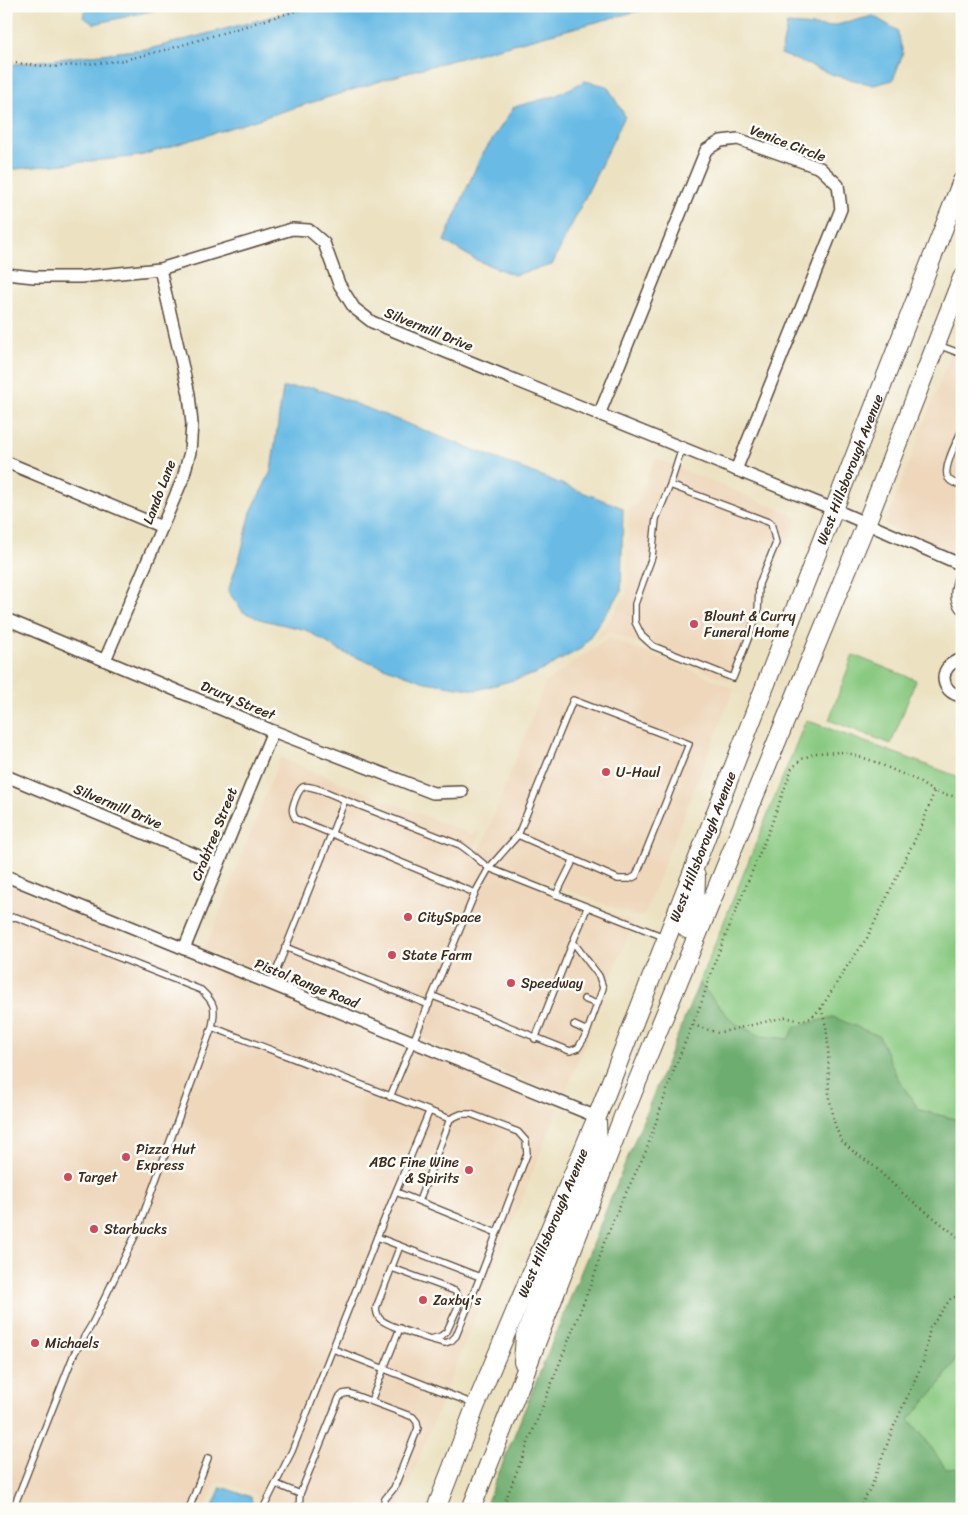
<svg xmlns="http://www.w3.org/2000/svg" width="968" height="1515" viewBox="0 0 968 1515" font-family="Sriracha,sans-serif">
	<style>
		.built { fill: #eed7bb }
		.green { fill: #89c981; stroke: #627a50 }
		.forest { fill: #6ead6f; stroke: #546c46 }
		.water { fill: #69bbe5; stroke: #527282 }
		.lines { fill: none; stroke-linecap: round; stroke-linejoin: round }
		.lane-casing { stroke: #564637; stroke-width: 8 }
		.street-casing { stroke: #564637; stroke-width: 14 }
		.primary-casing { stroke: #564637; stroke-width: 20 }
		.path { stroke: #564637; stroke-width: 2.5; stroke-dasharray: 1 4; stroke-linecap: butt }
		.lane { stroke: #fff; stroke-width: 5.5 }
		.street { stroke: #fff; stroke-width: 11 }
		.primary { stroke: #fff; stroke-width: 18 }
		.poi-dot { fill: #d1495b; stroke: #fdfcf7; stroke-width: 2 }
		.labels { text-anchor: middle; stroke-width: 5; stroke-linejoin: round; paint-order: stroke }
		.street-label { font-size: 14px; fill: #3b2a1e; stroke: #fdfcf7 }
		.poi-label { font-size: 14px; fill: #3b2a1e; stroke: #fdfcf7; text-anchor: start }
	</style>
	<rect width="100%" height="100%" fill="#fdfcf7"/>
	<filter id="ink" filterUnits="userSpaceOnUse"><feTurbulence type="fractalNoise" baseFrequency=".02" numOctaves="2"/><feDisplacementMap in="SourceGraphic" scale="10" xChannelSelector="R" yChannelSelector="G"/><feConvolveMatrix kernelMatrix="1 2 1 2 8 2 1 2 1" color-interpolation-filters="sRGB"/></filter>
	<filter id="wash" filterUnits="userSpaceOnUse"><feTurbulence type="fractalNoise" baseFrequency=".0096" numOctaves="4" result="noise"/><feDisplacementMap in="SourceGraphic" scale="20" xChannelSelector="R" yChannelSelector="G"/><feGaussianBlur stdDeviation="1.12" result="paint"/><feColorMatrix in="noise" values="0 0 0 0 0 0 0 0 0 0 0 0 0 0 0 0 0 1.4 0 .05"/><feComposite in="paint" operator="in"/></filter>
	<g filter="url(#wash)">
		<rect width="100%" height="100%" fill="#ece2c2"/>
		<g class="built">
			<path d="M962 325V558L885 525Z"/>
			<path d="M655 458 798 517 729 681 611 632H607L595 640 627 594 629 508 636 504Z"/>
			<path d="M608 638 698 673 734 689 644 915 638 917 478 855 546 682Z"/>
			<path d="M280 758 470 834H474L481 830 472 854 474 860 633 922 564 1096 200 948 204 947 207 944Z"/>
			<path d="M6 884 179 958 181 955 558 1109 399 1509H255L258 1500 256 1494 221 1481 215 1485 205 1509H6Z"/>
		</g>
		<g class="green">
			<path d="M853 655 916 680 891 744 829 720Z"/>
			<path d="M806 720 962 778V1119L959 1120 919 1110 897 1077 879 1036 788 1039 760 1036 733 1022 699 983Z"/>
			<path d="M962 1350V1468L946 1470 924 1437 909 1420 940 1384Z"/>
		</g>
		<path class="forest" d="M699 983 733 1022 760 1036 788 1039 795 1027 833 1017 879 1036 897 1077 919 1110 959 1120 962 1119V1350L940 1384 909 1420 924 1437 946 1469 962 1468V1509H484Z"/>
		<g class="water">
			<path d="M86 6H173L94 24 83 17Z"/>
			<path d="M312 6H657L419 69 140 156 6 170V65L153 48Z"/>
			<path d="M873 16 897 30 903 53 893 80 874 85 834 75 781 54 787 24 828 27Z"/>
			<path d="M585 81 607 86 625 116 552 265 514 275 476 260 444 241 480 158 514 107 555 96Z"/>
			<path d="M313 387 623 508 621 592 582 648 535 674 477 690 425 682 342 652 306 630 263 620 243 612 228 591 241 553 251 512 271 471 283 388Z"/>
			<path d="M221 1487 251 1497 252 1502 248 1509H212Z"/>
		</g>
	</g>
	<g filter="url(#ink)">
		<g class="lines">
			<g class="lane-casing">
				<g id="lane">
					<path d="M938 345 962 354"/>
					<path d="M962 430C957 441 942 469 948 478 951 483 957 484 962 485"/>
					<path d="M670 485 771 523 776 543 759 584 758 613 733 678 653 646 642 636 635 622V604L652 557 656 519 670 485 682 448"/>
					<path d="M961 565C957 580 947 600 962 612"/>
					<path d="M345 800C337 797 311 784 303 787 299 789 297 796 295 800 292 808 291 812 296 819L475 893"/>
					<path d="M556 895 574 859"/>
					<path d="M6 918 16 917 201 990C215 1003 216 1008 212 1027L136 1234 92 1324 74 1354 13 1509"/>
					<path d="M285 947 429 1005"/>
					<path d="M271 984 345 800 460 845C471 852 479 861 489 868L518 835 573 700 689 744 636 876 630 879H618L518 835"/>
					<path d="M433 996 570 1051 578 1048 586 1035 603 988 599 976 573 942 587 908"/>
					<path d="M584 999 597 1004"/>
					<path d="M574 1025 587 1031"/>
					<path d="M212 1027 450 1119 461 1114H471L518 1132 526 1141 527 1154 480 1277 377 1237"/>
					<path d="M535 1039 573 942"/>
					<path d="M390 1097 475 893 489 868 664 937"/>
					<path d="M396 1192 497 1233"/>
					<path d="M419 1201 450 1119"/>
					<path d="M400 1246 376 1308C377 1313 377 1316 380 1319 389 1327 432 1340 445 1343L451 1341 456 1336 480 1277"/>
					<path d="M392 1268 455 1291 459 1298 458 1307 447 1331 441 1336 431 1339"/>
					<path d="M333 1349 474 1404"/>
					<path d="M371 1401 400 1328"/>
					<path d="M276 1484 300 1494"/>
					<path d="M189 1509 208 1458"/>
					<path d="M263 1509 292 1451 377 1237 429 1112"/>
					<path d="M299 1509 300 1494 339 1398 343 1394 349 1393 413 1417 417 1422 418 1428 394 1488 385 1499 381 1509"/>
				</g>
			</g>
			<g class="street-casing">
				<g id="street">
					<path d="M6 274 34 277H80L160 269 292 229 309 230 324 243 339 284 354 308 372 322 833 509 962 565"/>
					<path d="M599 415 706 150 721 141 738 139 820 168 838 185 841 209 736 470"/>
					<path d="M6 462 162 527"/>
					<path d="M6 619 273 731 433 793 462 792"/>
					<path d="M105 660 183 478 190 452 192 424 189 394 160 269"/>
					<path d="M962 660C938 663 938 693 962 696"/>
					<path d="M6 776 218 864"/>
					<path d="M6 876 597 1117"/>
					<path d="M184 949 273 731"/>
				</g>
			</g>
			<g class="primary-casing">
				<g id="primary">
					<path d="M687 929 695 908 696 876"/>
					<path d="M523 1362 525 1336 598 1148 597 1122"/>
					<path id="s1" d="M436 1509 476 1405 597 1117 962 181"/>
					<path d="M471 1509 522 1380 624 1114 866 524 962 278"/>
				</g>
			</g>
			<g class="path">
				<path d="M6 62 53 67 120 61 169 49 312 6"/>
				<path d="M934 792 922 825 867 938 846 968 821 1008 826 1026 828 1044 829 1096 835 1125 841 1140 850 1149 875 1167 901 1192 962 1240"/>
				<path d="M693 1025 718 1033 785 1017 801 1021 811 1018 821 1008"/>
				<path d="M502 1509 596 1271 603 1245 620 1205 646 1151 675 1067 702 1001 716 959 772 823 792 768 802 759 815 753 845 752 873 761 916 780 934 792 962 798"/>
				<path d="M859 1509 872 1485 894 1426 923 1362 930 1328 951 1298 962 1295"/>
			</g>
			<use href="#lane" class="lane"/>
			<use href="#street" class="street"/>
			<use href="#primary" class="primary"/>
		</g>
	</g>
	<g class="poi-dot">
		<circle cx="694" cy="624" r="5"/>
		<circle cx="606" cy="772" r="5"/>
		<circle cx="408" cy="917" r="5"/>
		<circle cx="392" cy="955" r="5"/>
		<circle cx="511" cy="983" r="5"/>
		<circle cx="126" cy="1157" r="5"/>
		<circle cx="469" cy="1170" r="5"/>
		<circle cx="68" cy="1177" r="5"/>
		<circle cx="94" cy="1229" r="5"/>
		<circle cx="423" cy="1300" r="5"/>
		<circle cx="35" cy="1343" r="5"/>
	</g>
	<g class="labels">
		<g class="street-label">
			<text transform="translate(788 143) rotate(21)" y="5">Venice Circle</text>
			<text transform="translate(429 329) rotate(22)" y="5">Silvermill Drive</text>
			<text dy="5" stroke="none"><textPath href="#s1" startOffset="1119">West Hillsborough Avenue</textPath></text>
			<text transform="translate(159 492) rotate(-69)" y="5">Lando Lane</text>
			<text transform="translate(238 700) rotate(23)" y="5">Drury Street</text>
			<text transform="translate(118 806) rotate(23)" y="5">Silvermill Drive</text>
			<text transform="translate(214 834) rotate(-68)" y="5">Crabtree Street</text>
			<text dy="5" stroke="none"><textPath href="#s1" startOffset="714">West Hillsborough Avenue</textPath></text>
			<text transform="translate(307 983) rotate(22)" y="5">Pistol Range Road</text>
			<text dy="5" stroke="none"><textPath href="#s1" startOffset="309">West Hillsborough Avenue</textPath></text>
		</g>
		<g class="poi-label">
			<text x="704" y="621">Blount &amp; Curry<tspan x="704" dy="16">Funeral Home</tspan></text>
			<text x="616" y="777">U-Haul</text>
			<text x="418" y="922">CitySpace</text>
			<text x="402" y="960">State Farm</text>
			<text x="521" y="988">Speedway</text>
			<text x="136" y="1154">Pizza Hut<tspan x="136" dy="16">Express</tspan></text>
			<text x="459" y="1167" text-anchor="end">ABC Fine Wine<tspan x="459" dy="16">&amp; Spirits</tspan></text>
			<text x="78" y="1182">Target</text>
			<text x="104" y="1234">Starbucks</text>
			<text x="433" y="1305">Zaxby's</text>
			<text x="45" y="1348">Michaels</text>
		</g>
	</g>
	<rect width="968" height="1515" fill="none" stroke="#fdfcf7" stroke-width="25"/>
</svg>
